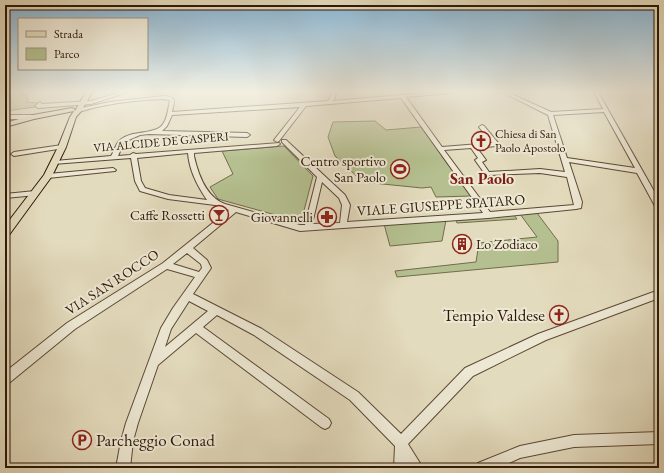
<svg xmlns="http://www.w3.org/2000/svg" width="664" height="473" viewBox="0 0 664 473" font-family="'EB Garamond',serif">
	<style>
		.green { fill: #b5c090; stroke: #726c4c }
		.lines { fill: none; stroke-linecap: round; stroke-linejoin: round }
		.minor-casing { stroke: #5b4834; stroke-width: 2 }
		.major-casing { stroke: #2e1707; stroke-width: 2 }
		.minor { fill: #ede8d4; fill-rule: evenodd }
		.major { fill: #e3dbbd; fill-rule: evenodd }
		.labels { text-anchor: middle; stroke-width: 4; stroke-linejoin: round; paint-order: stroke }
		.far-poi-label { font-size: 12px; fill: #2e1707; stroke: #ede8d4; text-anchor: start }
		.far-street-label { font-size: 12px; fill: #2e1707; stroke: #ede8d4 }
		.poi-label { font-size: 14px; fill: #2e1707; stroke: #ede8d4; text-anchor: end }
		.street-label { font-size: 14px; fill: #2e1707; stroke: #ede8d4 }
		.quarter-label { font-size: 16px; font-weight: bold; fill: #7a1f14; stroke: #ede8d4 }
		.near-poi-label { font-size: 17px; fill: #2e1707; stroke: #ede8d4; text-anchor: end }
	</style>
	<rect width="100%" height="100%" fill="#e3dbbd"/>
	<filter id="stains"><feTurbulence type="fractalNoise" baseFrequency=".005" numOctaves="4"/><feColorMatrix values="0 0 0 0 .2 0 0 0 0 .09 0 0 0 0 .02 0 0 0 .5 -.17"/></filter>
	<radialGradient id="worn" r=".72"><stop offset=".6" stop-color="#630" stop-opacity="0"/><stop offset="1" stop-color="#630" stop-opacity=".3"/></radialGradient>
	<g class="green">
		<path d="M5 92H25L21 96 28 95 25 98 29 99 26 102 38 103 35 107 5 111Z"/>
		<path d="M375 121 386 130 421 127 471 196 436 197 431 187 422 188 363 182 335 156 328 137 333 122Z"/>
		<path d="M284 146 313 176 301 222 218 199 210 187 233 174 222 151Z"/>
		<path d="M537 213 558 241V262L397 277 395 271 476 262 479 243 537 237 520 214Z"/>
		<path d="M513 214 517 219 457 223 455 218Z"/>
		<path d="M446 220 442 241 390 246 384 224Z"/>
	</g>
	<g class="lines">
		<g class="minor-casing">
			<g id="minor">
				<path d="M122 92H128L91 104 38 108 35 106 40 102 42 104 91 101Z"/>
				<path d="M333 92H337L333 101 437 92H453L451 93 406 97 442 147 492 143 479 127 482 125 484 126 499 144 496 146 477 148 486 160 482 162 489 172 540 169 565 172 548 115 502 92H507L551 112 603 109 594 92H598L659 200V208L655 206 637 173 569 162 582 202 581 208 576 209 488 218 300 231 236 212 193 248 207 260 211 268 193 294 262 329 358 392 401 434 465 368 538 334 659 290V298L546 340 473 376 408 444 423 468H394L395 446 350 400 254 335 217 315 203 327 329 419 331 423 329 427 325 429 321 427 196 333 158 365 138 423 133 441 130 468H116L121 441 126 423 161 328 173 308 195 277 167 269 75 329 9 383 5 385V372L67 323 163 263 229 210 215 205 168 199 140 191 135 181 131 158 53 164V162L55 161 111 156C114 152 116 143 120 140 131 130 156 135 163 124 168 117 168 108 170 100 162 98 153 100 145 100 122 102 100 105 79 112L77 111V109L110 102 164 96C178 97 174 101 172 112L328 101ZM401 98 483 213 347 222 350 205 345 195 286 140H282V142L317 177 305 225H300L225 204C206 197 198 174 194 156V153L277 146 280 144 279 143 136 154 133 153 130 155 118 156 124 142 140 135 149 134 247 137 250 135 247 133 162 131 167 126 172 115 300 107 274 140 277 142 279 141 306 106ZM604 112 635 168 567 158 553 115ZM471 148 478 158 475 160 485 174 488 175 540 173 567 177 574 205 490 212 444 150ZM188 153C189 170 198 187 207 200L169 195 145 188 141 181 137 158ZM322 182 339 198 342 205 340 223 312 224ZM187 253 201 264 202 268 199 272 173 264ZM189 301 208 311 165 347 171 329Z"/>
				<path d="M5 115H33L36 117 33 119H5Z"/>
				<path d="M62 145 64 146V148L14 156 11 154 14 152Z"/>
				<path d="M113 168 116 170 115 171 48 178 45 176 48 174Z"/>
				<path d="M35 191H37L39 193 37 195 5 198V194Z"/>
				<path d="M659 432V444L574 447 520 458 498 468H476L478 463 520 446 574 435Z"/>
			</g>
		</g>
		<g class="major-casing">
			<path id="major" d="M86 92H92L82 110 76 117 66 147 52 176 9 235 5 236V226L44 175 58 147 70 117 74 111 34 119 5 127V123L33 115 72 108 74 109 75 111Z"/>
		</g>
		<use href="#minor" class="minor"/>
		<use href="#major" class="major"/>
	</g>
	<linearGradient id="sky" x2="0" y2="1"><stop stop-color="#88b6d6"/><stop offset="0.58" stop-color="#f2efe1"/><stop offset="1" stop-color="#f2efe1" stop-opacity="0"/></linearGradient>
	<rect width="664" height="158" fill="url(#sky)"/>
	<defs>
		<g id="church-ring" transform="scale(1)"><circle r="9.5" fill="#ede8d4" stroke="#8f2418" stroke-width="1.5"/><path d="M-1.2-6h2.4v3.5h3.3v2.4h-3.3V6h-2.4V-.1h-3.3v-2.4h3.3Z" fill="#8f2418"/></g>
		<g id="stadium-ring" transform="scale(1)"><circle r="9.5" fill="#ede8d4" stroke="#8f2418" stroke-width="1.5"/><path d="M0-5a6.5 5 0 1 0 0 10a6.5 5 0 1 0 0-10ZM-3.5-1.8h7v3.6h-7Z" fill="#8f2418"/></g>
		<g id="bar-ring" transform="scale(1)"><circle r="9.5" fill="#ede8d4" stroke="#8f2418" stroke-width="1.5"/><path d="M-6-5H6L.8 .8V4.5H3.5V6h-7V4.5H-.8V.8Z" fill="#8f2418"/></g>
		<g id="pharmacy-ring" transform="scale(1)"><circle r="9.5" fill="#ede8d4" stroke="#8f2418" stroke-width="1.5"/><path d="M-2-6h4v4h4v4h-4v4h-4v-4h-4v-4h4Z" fill="#8f2418"/></g>
		<g id="building-ring" transform="scale(1)"><circle r="9.5" fill="#ede8d4" stroke="#8f2418" stroke-width="1.5"/><path d="M-4-6H4V6H1V3H-1V6H-4ZM-2.5-4.3h1.7v1.8h-1.7ZM.8-4.3h1.7v1.8H.8ZM-2.5-1h1.7V.8h-1.7ZM.8-1h1.7V.8H.8Z" fill="#8f2418"/></g>
		<g id="parking-ring" transform="scale(1)"><circle r="9.5" fill="#ede8d4" stroke="#8f2418" stroke-width="1.5"/><path d="M-3.5-5.5H1a3.5 3.5 0 0 1 0 7H-1V5.5H-3.5ZM-1-3.4V-.6H.8a1.4 1.4 0 0 0 0-2.8Z" fill="#8f2418"/></g>
	</defs>
	<g fill-rule="evenodd">
		<use href="#church-ring" x="481" y="141"/>
		<use href="#stadium-ring" x="400" y="169"/>
		<use href="#bar-ring" x="219" y="215"/>
		<use href="#pharmacy-ring" x="327" y="217"/>
		<use href="#building-ring" x="462" y="244"/>
		<use href="#church-ring" x="559" y="315"/>
		<use href="#parking-ring" x="82" y="440"/>
	</g>
	<g class="labels">
		<g class="far-poi-label">
			<text x="495" y="138">Chiesa di San<tspan x="495" dy="14">Paolo Apostolo</tspan></text>
		</g>
		<g class="far-street-label">
			<text transform="translate(161 142) rotate(-5)" y="4">VIA ALCIDE DE GASPERI</text>
		</g>
		<g class="poi-label">
			<text x="386" y="166">Centro sportivo<tspan x="386" dy="16">San Paolo</tspan></text>
			<text x="205" y="220">Caffe Rossetti</text>
			<text x="313" y="222">Giovannelli</text>
			<text x="476" y="249" text-anchor="start">Lo Zodiaco</text>
		</g>
		<g class="street-label">
			<text transform="translate(441 205) rotate(-4)" y="5">VIALE GIUSEPPE SPATARO</text>
			<text transform="translate(112 282) rotate(-33)" y="5">VIA SAN ROCCO</text>
		</g>
		<g class="quarter-label">
			<text x="482" y="184">San Paolo</text>
		</g>
		<g class="near-poi-label">
			<text x="545" y="321">Tempio Valdese</text>
			<text x="96" y="446" text-anchor="start">Parcheggio Conad</text>
		</g>
	</g>
	<rect width="664" height="473" fill="none" stroke="#e3dbbd" stroke-width="20"/>
	<rect x="6" y="6" width="652" height="461" fill="none" stroke="#2e1707" stroke-width="2"/>
	<rect x="10" y="10" width="644" height="453" fill="none" stroke="#2e1707"/>
	<rect x="18" y="18" width="130" height="52" fill="#ede8d4" stroke="#a19482"/>
	<rect x="26" y="31" width="20" height="6" fill="#e3dbbd" stroke="#a19482"/>
	<text x="54" y="38" font-size="12" fill="#2e1707">Strada</text>
	<rect x="26" y="48" width="20" height="12" fill="#b5c090" stroke="#a19482"/>
	<text x="54" y="58" font-size="12" fill="#2e1707">Parco</text>
	<rect width="100%" height="100%" filter="url(#stains)"/>
	<rect width="100%" height="100%" fill="url(#worn)"/>
</svg>
